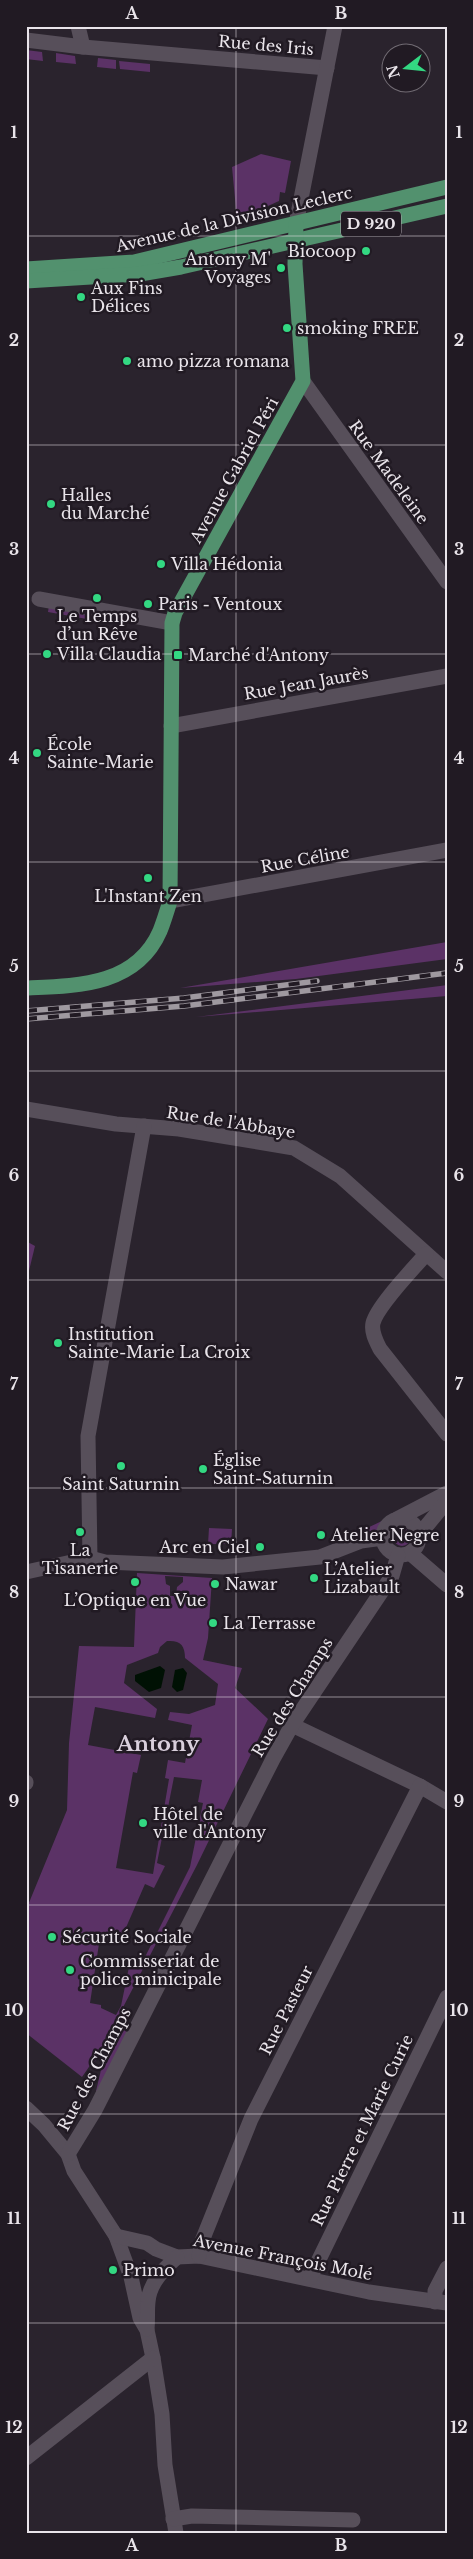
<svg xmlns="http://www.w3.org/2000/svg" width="473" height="2559" viewBox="0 0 473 2559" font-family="'Libre Baskerville',serif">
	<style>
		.green { fill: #5b3266; fill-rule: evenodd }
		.water { fill: #001104 }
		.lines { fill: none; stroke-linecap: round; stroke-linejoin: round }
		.minor { stroke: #574f5a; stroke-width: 15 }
		.major { stroke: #52916e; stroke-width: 15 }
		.rail-casing { stroke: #9f99a0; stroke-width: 5.5 }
		.rail { stroke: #211a23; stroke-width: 4; stroke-dasharray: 11; stroke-linecap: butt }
		.grid { fill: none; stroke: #e9e4ea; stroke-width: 1; stroke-opacity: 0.55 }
		.poi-dot { fill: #33d882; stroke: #211a23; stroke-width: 2 }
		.labels { text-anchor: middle; stroke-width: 5; stroke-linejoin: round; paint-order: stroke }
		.shield { fill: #211a23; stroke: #ada7ae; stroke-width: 1 }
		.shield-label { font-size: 15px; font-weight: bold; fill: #e9e4ea }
		.street-label { font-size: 16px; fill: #e9e4ea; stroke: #211a23 }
		.poi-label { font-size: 16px; fill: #e9e4ea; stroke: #211a23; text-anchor: start }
		.district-label { font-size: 21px; font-weight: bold; fill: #d9cfdc; stroke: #211a23 }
		.neatline { fill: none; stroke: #e9e4ea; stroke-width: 2 }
		.grid-label { font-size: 16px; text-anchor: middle; font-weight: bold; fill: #e9e4ea }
	</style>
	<rect width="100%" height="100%" fill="#2a232d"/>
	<g class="green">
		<path d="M26 50 42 52 43 61 26 59Z"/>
		<path d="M56 53 75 56 76 64 56 62Z"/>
		<path d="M98 58 116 60V69L97 67Z"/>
		<path d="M119 61 150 64V72L120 69Z"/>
		<path d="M261 154 291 161 285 193 280 192 279 201 237 220 232 167Z"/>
		<path d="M49 605 88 612 87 619 48 612Z"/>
		<path d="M447 942V959L296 979 180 988Z"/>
		<path d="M447 985V996L196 1017 440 986Z"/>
		<path d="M26 1241 35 1246 26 1283Z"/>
		<path d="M384 1520 377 1533 365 1536 363 1530Z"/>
		<circle cx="402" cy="1537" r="9"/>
		<path d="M209 1528 232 1529 231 1544H208Z"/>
		<path d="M137 1573 212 1578 208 1638 203 1660 242 1668 235 1688 268 1719 197 1865 93 2065 91 2064 82 2077 26 2033V1910L67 1810 69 1743 79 1646 134 1647ZM165 1576 183 1577V1582L177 1587 176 1596H170V1586L166 1584ZM167 1641C180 1640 185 1645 185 1658L218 1684 215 1705 189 1714 170 1712 168 1720 192 1725 185 1763 168 1760 165 1778 169 1779 153 1874 116 1868 133 1772 137 1773 141 1755 88 1745 95 1707 155 1718 157 1709 124 1683 127 1665 158 1653 160 1647ZM174 1777 202 1780 198 1802 203 1803 190 1867 142 1963 130 1962 121 2006 116 2015 101 2008V2005L90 2003 100 1937 121 1939 145 1884 154 1888 165 1866 157 1863Z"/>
		<path d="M125 2021 131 2025 98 2092 96 2091 101 2070Z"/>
	</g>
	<g class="water">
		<path d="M160 1666 165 1670 161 1688 149 1692 135 1681V1675Z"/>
		<path d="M183 1668 187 1673 183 1690 177 1692 172 1687 175 1670Z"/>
	</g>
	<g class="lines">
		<g class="minor">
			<path d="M78 26 83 47"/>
			<path d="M26 40 83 47 327 68"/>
			<path d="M296 224 335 26"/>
			<path d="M303 381 447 582"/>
			<path d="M39 599 172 623"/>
			<path d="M171 726 447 676"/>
			<path d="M170 901 447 850"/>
			<path d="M26 1109 116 1124 179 1129 294 1148 340 1176 447 1272"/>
			<path d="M426 1254C414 1268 377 1306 373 1323 371 1332 376 1341 380 1349L447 1434"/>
			<circle cx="401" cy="1537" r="18"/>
			<path d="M397 1519 447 1493"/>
			<path d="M419 1535 447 1501"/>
			<path d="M410 1553 447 1585"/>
			<path d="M90 1558 88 1436 144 1126"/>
			<path d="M26 1572 90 1558 105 1562 223 1567 320 1557 361 1541 383 1538"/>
			<path d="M292 1725 420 1786 447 1802"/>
			<path d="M26 1782V1783"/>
			<path d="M26 2108 44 2125 68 2154 74 2171 116 2236 131 2277 140 2318 147 2330 153 2358 162 2414 165 2465 176 2533"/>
			<path d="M68 2154 95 2110 273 1759 292 1725 392 1576 398 1555"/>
			<path d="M116 2236 147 2243 156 2249 177 2257 199 2256 369 2292 447 2303"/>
			<path d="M199 2256 202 2241 251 2119 420 1786"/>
			<path d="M310 2278 447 1997"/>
			<path d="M435 2302V2291L447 2268"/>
			<path d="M147 2329C148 2320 147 2311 148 2302 149 2283 165 2268 177 2257"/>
			<path d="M26 2458 153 2358"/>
			<path d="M173 2519 192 2516 353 2520"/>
		</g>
		<g class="major">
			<path d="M26 269 134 262 447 187"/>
			<path d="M26 281 140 274 181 267 447 206"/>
			<path d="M26 988C77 986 136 986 160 931 164 921 167 911 170 901L172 623 175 613 303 381 295 264 296 224"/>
		</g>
		<g class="rail-casing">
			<g id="rail">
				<path d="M26 1011 184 998 317 981"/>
				<path d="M26 1019 184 1006 447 973"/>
			</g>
		</g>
		<use href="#rail" class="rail"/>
	</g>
	<path class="grid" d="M236 26V2533M26 236H447M26 445H447M26 654H447M26 862H447M26 1071H447M26 1280H447M26 1488H447M26 1697H447M26 1905H447M26 2114H447M26 2323H447"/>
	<g class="poi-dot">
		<circle cx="366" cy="251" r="5"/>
		<circle cx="281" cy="268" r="5"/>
		<circle cx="81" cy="297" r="5"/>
		<circle cx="287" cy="328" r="5"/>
		<circle cx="127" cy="361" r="5"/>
		<circle cx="51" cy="504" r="5"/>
		<circle cx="161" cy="564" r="5"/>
		<circle cx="97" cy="598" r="5"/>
		<circle cx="148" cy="604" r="5"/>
		<circle cx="47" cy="654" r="5"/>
		<rect x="173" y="650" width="10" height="10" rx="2.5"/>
		<circle cx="37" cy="753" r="5"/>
		<circle cx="148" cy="878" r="5"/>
		<circle cx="58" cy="1343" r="5"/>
		<circle cx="121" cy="1466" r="5"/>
		<circle cx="203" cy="1469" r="5"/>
		<circle cx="80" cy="1532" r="5"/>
		<circle cx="321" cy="1535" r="5"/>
		<circle cx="260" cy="1547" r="5"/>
		<circle cx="314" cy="1578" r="5"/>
		<circle cx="135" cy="1582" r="5"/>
		<circle cx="215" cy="1584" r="5"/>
		<circle cx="213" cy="1623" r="5"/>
		<circle cx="143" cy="1823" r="5"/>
		<circle cx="52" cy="1937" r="5"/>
		<circle cx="70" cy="1970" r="5"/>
		<circle cx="113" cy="2270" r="5"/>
	</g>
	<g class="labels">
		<rect class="shield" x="341" y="211.5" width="60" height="25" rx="4"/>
		<g class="shield-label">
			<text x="371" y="229">D 920</text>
		</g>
		<g class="street-label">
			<text transform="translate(266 45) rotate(5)" y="6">Rue des Iris</text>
			<text transform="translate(234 219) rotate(-13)" y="6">Avenue de la Division Leclerc</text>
			<text transform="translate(234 470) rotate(-61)" y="6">Avenue Gabriel Péri</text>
			<text transform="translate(389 472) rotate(54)" y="6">Rue Madeleine</text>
			<text transform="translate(306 683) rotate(-10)" y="6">Rue Jean Jaurès</text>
			<text transform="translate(305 859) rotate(-10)" y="6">Rue Céline</text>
			<text transform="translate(231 1122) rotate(9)" y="6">Rue de l'Abbaye</text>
			<text transform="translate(292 1697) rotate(-58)" y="6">Rue des Champs</text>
			<text transform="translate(286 2010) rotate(-63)" y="6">Rue Pasteur</text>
			<text transform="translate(94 2069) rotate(-62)" y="6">Rue des Champs</text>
			<text transform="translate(362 2130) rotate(-64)" y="6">Rue Pierre et Marie Curie</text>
			<text transform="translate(283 2257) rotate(11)" y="6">Avenue François Molé</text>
		</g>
		<g class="poi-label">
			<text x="356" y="257" text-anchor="end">Biocoop</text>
			<text x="271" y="265" text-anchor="end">Antony M'<tspan x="271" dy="18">Voyages</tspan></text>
			<text x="91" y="294">Aux Fins<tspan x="91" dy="18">Délices</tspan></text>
			<text x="297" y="334">smoking FREE</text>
			<text x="137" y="367">amo pizza romana</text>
			<text x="61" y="501">Halles<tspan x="61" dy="18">du Marché</tspan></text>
			<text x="171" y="570">Villa Hédonia</text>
			<text x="158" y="610">Paris - Ventoux</text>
			<text x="97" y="622" text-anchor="middle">Le Temps<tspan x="97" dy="18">d’un Rêve</tspan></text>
			<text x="57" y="660">Villa Claudia</text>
			<text x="188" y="661">Marché d'Antony</text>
			<text x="47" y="750">École<tspan x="47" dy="18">Sainte-Marie</tspan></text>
			<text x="148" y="902" text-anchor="middle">L'Instant Zen</text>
			<text x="68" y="1340">Institution<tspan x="68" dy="18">Sainte-Marie La Croix</tspan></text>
			<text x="213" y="1466">Église<tspan x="213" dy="18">Saint-Saturnin</tspan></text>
			<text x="121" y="1490" text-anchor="middle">Saint Saturnin</text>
			<text x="331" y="1541">Atelier Negre</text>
			<text x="250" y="1553" text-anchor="end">Arc en Ciel</text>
			<text x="80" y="1556" text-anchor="middle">La<tspan x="80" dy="18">Tisanerie</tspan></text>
			<text x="324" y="1575">L’Atelier<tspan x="324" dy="18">Lizabault</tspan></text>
			<text x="225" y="1590">Nawar</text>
			<text x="135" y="1606" text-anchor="middle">L’Optique en Vue</text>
			<text x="223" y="1629">La Terrasse</text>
			<text x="153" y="1820">Hôtel de<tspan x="153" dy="18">ville d'Antony</tspan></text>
			<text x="62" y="1943">Sécurité Sociale</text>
			<text x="80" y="1967">Commisseriat de<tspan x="80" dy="18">police minicipale</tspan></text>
			<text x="123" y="2276">Primo</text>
		</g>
		<g class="district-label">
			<text x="158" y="1751">Antony</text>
		</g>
	</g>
	<rect width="473" height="2559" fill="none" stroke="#211a23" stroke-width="55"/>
	<g transform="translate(406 68) rotate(254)"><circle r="24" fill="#211a23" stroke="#716b73"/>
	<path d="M0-4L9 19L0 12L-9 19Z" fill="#33d882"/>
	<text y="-8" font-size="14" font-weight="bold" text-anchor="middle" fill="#e9e4ea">N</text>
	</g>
	<rect x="28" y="28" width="418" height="2504" class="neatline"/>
	<g class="grid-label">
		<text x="132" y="19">A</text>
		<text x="341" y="19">B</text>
		<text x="14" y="138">1</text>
		<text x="459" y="138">1</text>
		<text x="14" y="346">2</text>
		<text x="459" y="346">2</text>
		<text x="14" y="555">3</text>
		<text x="459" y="555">3</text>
		<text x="14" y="764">4</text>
		<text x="459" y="764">4</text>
		<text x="14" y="972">5</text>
		<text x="459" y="972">5</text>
		<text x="14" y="1181">6</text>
		<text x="459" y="1181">6</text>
		<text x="14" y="1390">7</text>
		<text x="459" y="1390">7</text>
		<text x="14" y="1598">8</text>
		<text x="459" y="1598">8</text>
		<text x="14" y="1807">9</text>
		<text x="459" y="1807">9</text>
		<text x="14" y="2016">10</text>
		<text x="459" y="2016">10</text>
		<text x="14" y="2224">11</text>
		<text x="459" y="2224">11</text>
		<text x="14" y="2433">12</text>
		<text x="459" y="2433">12</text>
		<text x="132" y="2551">A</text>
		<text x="341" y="2551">B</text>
	</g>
</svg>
